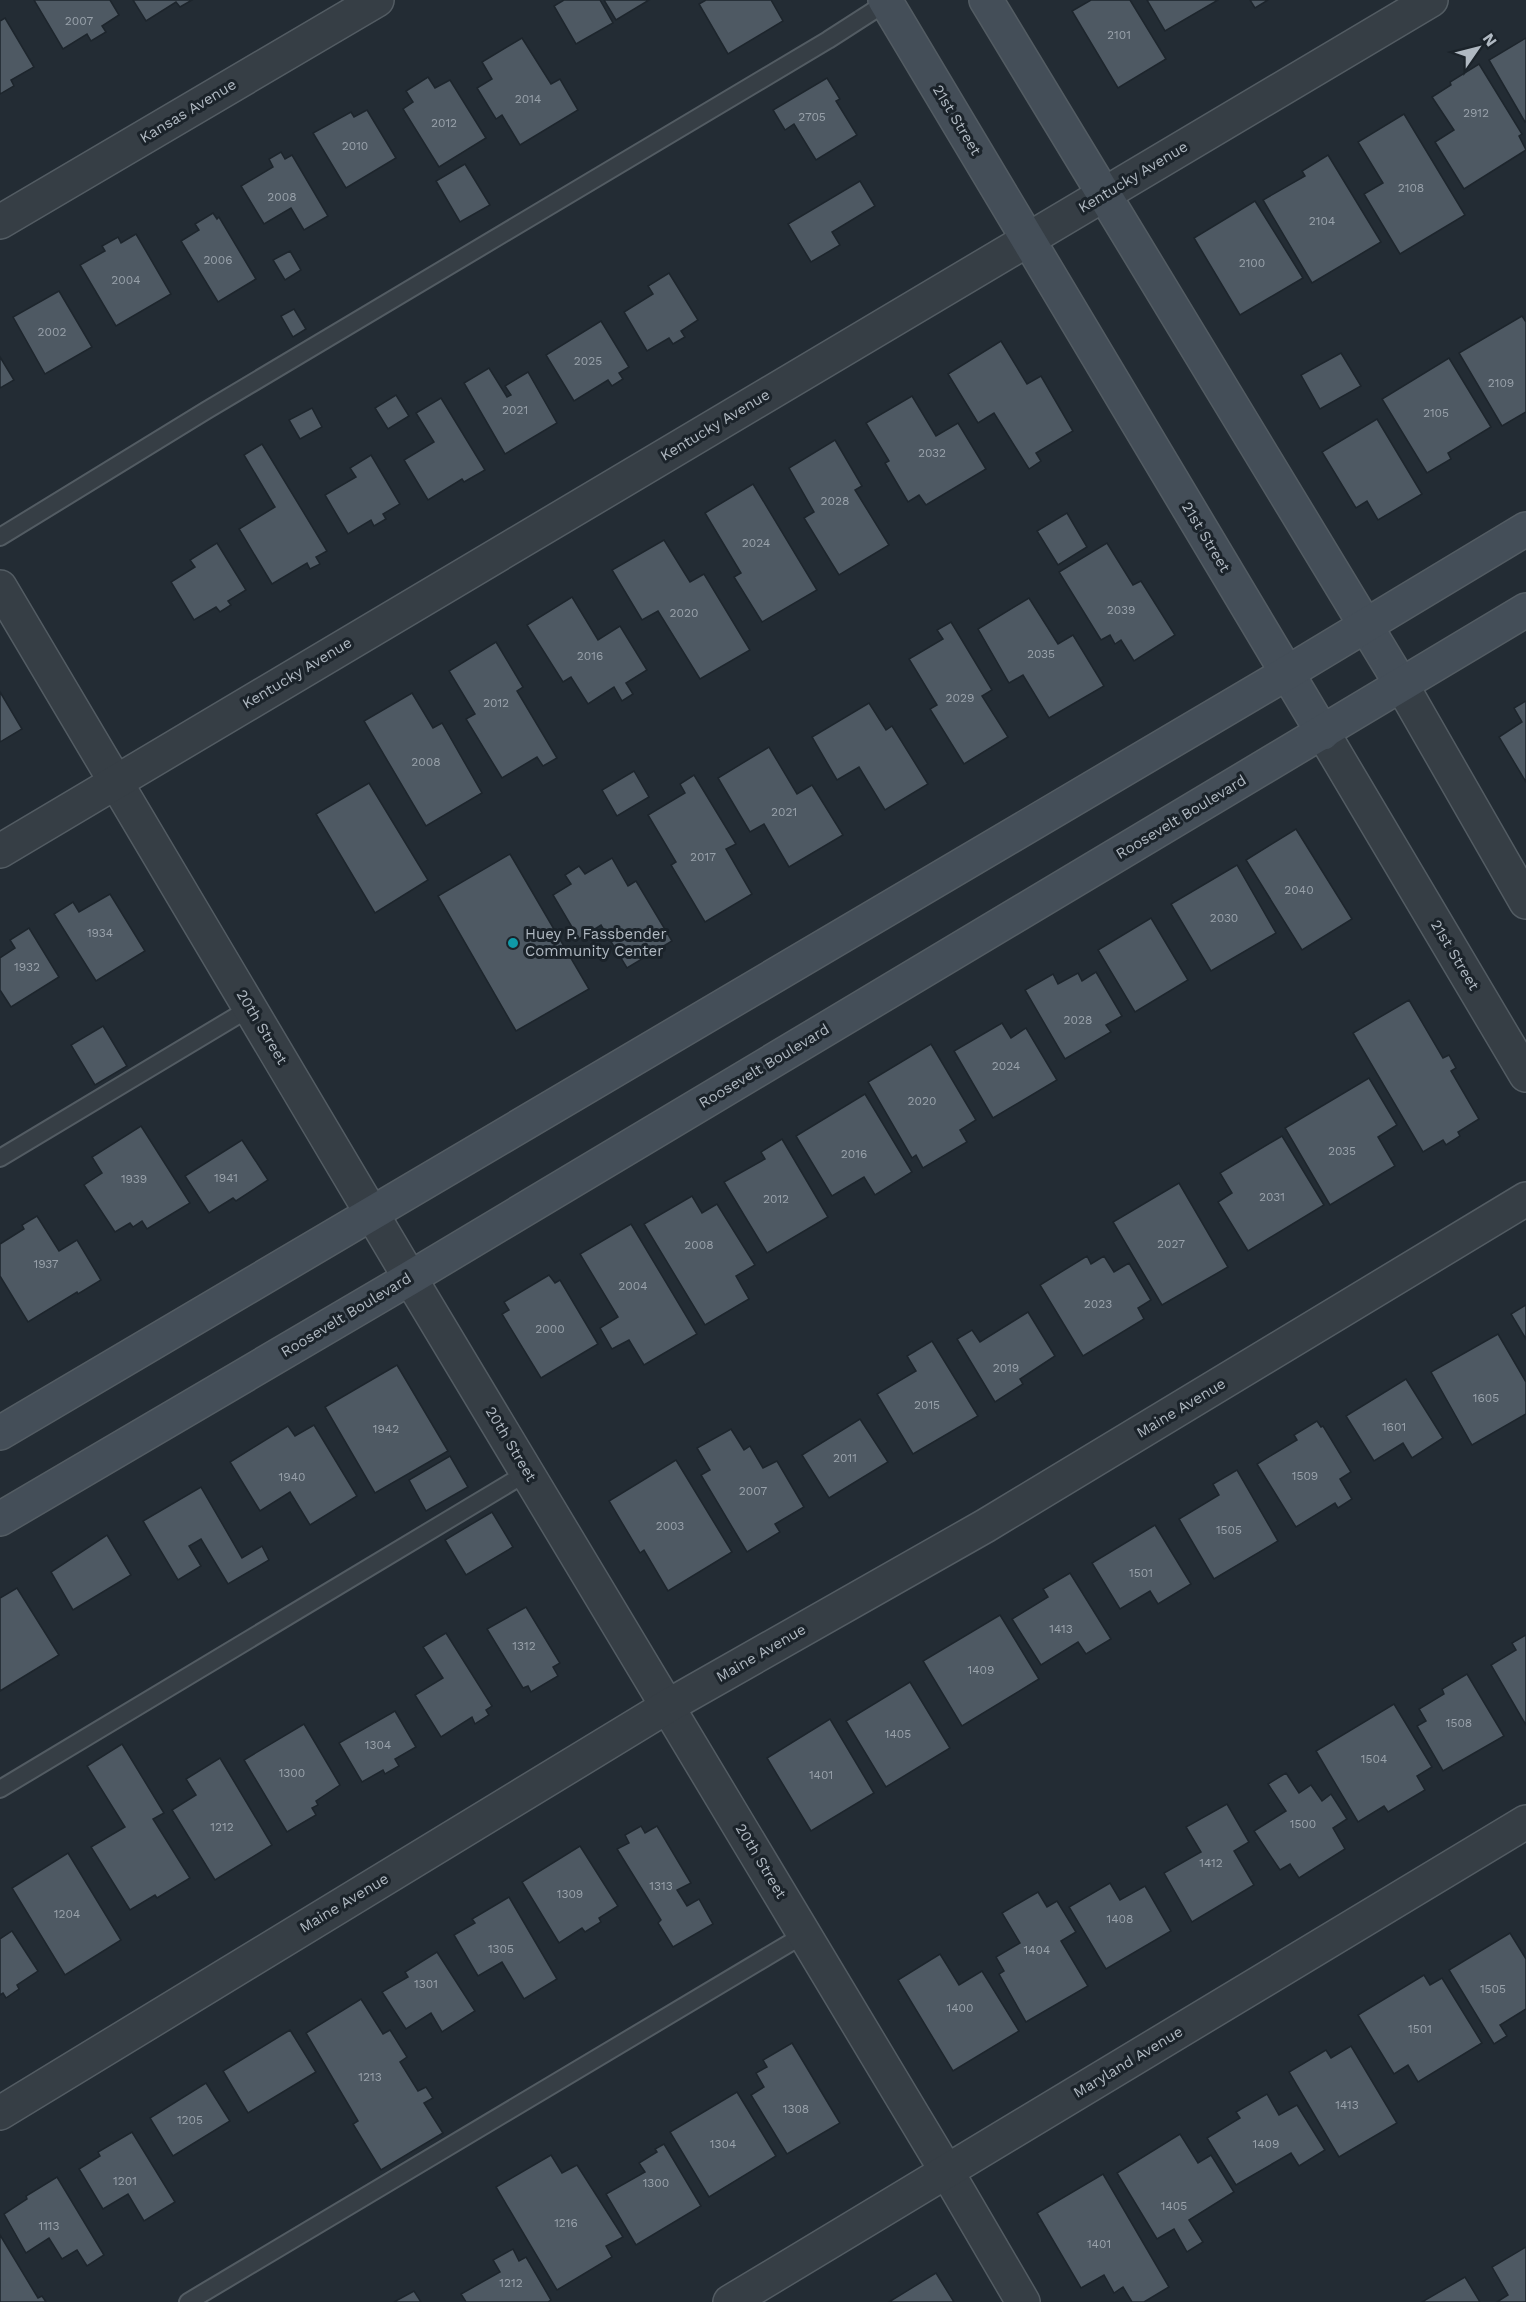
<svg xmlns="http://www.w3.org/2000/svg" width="1526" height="2302" viewBox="0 0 1526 2302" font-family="'Work Sans',sans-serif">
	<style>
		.building { fill: #4e5963; stroke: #1d252c; stroke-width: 1.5 }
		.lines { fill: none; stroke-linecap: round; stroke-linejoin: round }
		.lane-casing { stroke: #535c63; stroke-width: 20 }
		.street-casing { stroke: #535c63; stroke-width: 36 }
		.secondary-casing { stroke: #535c63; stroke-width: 36 }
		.lane { stroke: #363e45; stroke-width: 16 }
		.street { stroke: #363e45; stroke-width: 33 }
		.secondary { stroke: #444e58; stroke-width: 33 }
		.culture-dot { fill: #0f9aa8; stroke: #1b232a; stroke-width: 2 }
		.labels { text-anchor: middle; stroke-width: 6; stroke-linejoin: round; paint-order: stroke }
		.number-label { font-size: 12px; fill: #98a1aa }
		.street-label { font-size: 15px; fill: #b0b9c2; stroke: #1b232a }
		.poi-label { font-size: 15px; fill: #b0b9c2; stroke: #1b232a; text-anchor: start }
	</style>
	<rect width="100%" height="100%" fill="#232c34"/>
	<g class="building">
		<path d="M34 0H110L119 15 102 26 106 32 91 41 87 34 63 49Z"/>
		<path d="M133 0H192L180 7 176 2 146 21Z"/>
		<path d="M564 0H600L613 23 576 44 554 6Z"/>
		<path d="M604 0H649L616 20Z"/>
		<path d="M706 0H771L783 21 728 54 699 4Z"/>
		<path d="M1091 0H1130L1166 59 1118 88 1072 11Z"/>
		<path d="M1147 0H1218L1165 31Z"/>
		<path d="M1250 0H1268L1255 8Z"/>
		<path d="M5 18 34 67 11 80 14 86 0 94V21Z"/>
		<path d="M522 38 551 84 560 79 578 110 520 145 502 115 496 119 477 88 492 79 482 62Z"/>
		<path d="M1526 38V121L1525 122 1489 60Z"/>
		<path d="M1479 64 1522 134 1519 136 1526 150 1464 189 1435 142 1454 130 1432 97 1451 85 1450 82Z"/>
		<path d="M428 77 435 88 450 80 486 138 439 167 403 109 413 102 406 91Z"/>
		<path d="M827 78 840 99 836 101 857 135 816 160 794 124 785 130 773 110Z"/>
		<path d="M367 110 396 158 346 188 313 133 351 112 354 117Z"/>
		<path d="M1404 114 1465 215 1400 254 1364 194 1383 183 1358 142Z"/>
		<path d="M281 152 285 159 292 155 328 216 304 230 291 208 264 224 241 186 273 167 269 159Z"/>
		<path d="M1328 155 1381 242 1312 283 1263 200 1305 176 1302 171Z"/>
		<path d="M465 164 490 205 460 222 436 181Z"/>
		<path d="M860 181 875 206 832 232 840 245 811 262 788 224Z"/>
		<path d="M1255 201 1303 278 1240 315 1194 238Z"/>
		<path d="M213 213 217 219 219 217 256 279 218 302 181 241 199 230 195 224Z"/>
		<path d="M136 234 171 294 116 326 80 265 105 251 102 246 118 237 121 243Z"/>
		<path d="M290 251 301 270 285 280 273 260Z"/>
		<path d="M669 273 698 320 681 331 685 337 673 344 669 338 647 351 624 312 653 294 648 286Z"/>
		<path d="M59 291 92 347 45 374 13 317Z"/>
		<path d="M294 309 306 329 293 337 281 316Z"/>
		<path d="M1522 316 1526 322V412L1502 426 1459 353Z"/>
		<path d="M601 321 629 367 619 373 623 379 612 386 608 380 574 401 546 355Z"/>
		<path d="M1001 341 1027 384 1041 376 1073 431 1036 453 1041 461 1029 469 994 413 978 423 948 374Z"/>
		<path d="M1341 353 1361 386 1320 409 1301 375Z"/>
		<path d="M0 357 14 380 0 388Z"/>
		<path d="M1449 358 1491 427 1448 453 1451 459 1427 473 1382 399Z"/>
		<path d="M489 368 507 397 511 395 505 386 528 372 557 423 505 454 464 383Z"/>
		<path d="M396 395 409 416 388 429 375 408Z"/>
		<path d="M912 396 936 436 958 423 986 469 926 505 919 495 908 502 885 463 889 461 866 423Z"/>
		<path d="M441 398 485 470 464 482 462 479 428 500 404 460 434 442 416 413Z"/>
		<path d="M312 408 322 427 300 439 289 420Z"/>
		<path d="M1377 419 1422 494 1378 520 1367 501 1356 508 1322 452Z"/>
		<path d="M835 440 862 486 855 490 889 545 839 575 804 518 814 512 789 468Z"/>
		<path d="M262 444 327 551 316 557 320 564 310 569 307 563 272 584 239 529 275 507 244 455Z"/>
		<path d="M371 455 400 504 383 514 386 519 374 526 371 520 348 534 325 495 356 477 350 468Z"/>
		<path d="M753 484 817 590 762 622 734 577 741 573 705 513Z"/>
		<path d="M1067 513 1087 547 1058 565 1037 531Z"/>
		<path d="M664 540 690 582 704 574 750 650 700 679 658 611 642 620 612 570Z"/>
		<path d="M217 543 246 590 228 601 231 605 220 612 216 607 194 620 171 582 195 567 190 560Z"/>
		<path d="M1107 543 1133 585 1141 581 1175 635 1134 661 1121 640 1115 644 1110 635 1101 640 1059 572Z"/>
		<path d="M572 597 598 640 620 626 647 670 626 683 633 694 622 701 614 687 588 704 571 677 563 682 527 625Z"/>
		<path d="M1029 598 1058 644 1073 635 1104 686 1049 718 1023 675 1009 683 978 629Z"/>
		<path d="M951 622 992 690 982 696 1008 737 964 764 930 709 937 705 909 659 943 639 937 630Z"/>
		<path d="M496 642 523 687 517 691 557 758 543 766 537 757 502 778 466 719 475 714 449 671Z"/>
		<path d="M0 692 22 729 0 742Z"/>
		<path d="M412 693 433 728 442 723 482 793 426 826 364 721Z"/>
		<path d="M1526 701V782L1499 737 1522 722 1514 708Z"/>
		<path d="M869 703 886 730 892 726 928 784 885 810 859 767 837 780 812 737Z"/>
		<path d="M769 747 797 794 812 785 843 835 789 867 764 824 750 832 718 778Z"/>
		<path d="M634 771 649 797 617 816 602 790Z"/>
		<path d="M694 775 736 844 726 849 752 894 705 922 671 865 676 862 648 815 685 793 680 784Z"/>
		<path d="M369 783 428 880 375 913 316 814Z"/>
		<path d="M1296 829 1352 919 1302 950 1246 860Z"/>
		<path d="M510 854 589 989 516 1031 438 896Z"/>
		<path d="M612 858 628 886 636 881 672 941 627 968 601 925 579 939 553 895 571 884 565 875 579 866 585 874Z"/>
		<path d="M1237 865 1276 933 1211 971 1171 904Z"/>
		<path d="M110 894 145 951 96 981 54 914 73 902 79 912Z"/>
		<path d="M1151 918 1188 980 1135 1012 1098 950Z"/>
		<path d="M29 928 59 977 11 1007 0 990V958L15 948 10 940Z"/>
		<path d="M1096 972 1122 1016 1106 1025 1111 1032 1065 1059 1025 990 1053 974 1058 984 1078 973 1082 981Z"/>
		<path d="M1409 1000 1443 1058 1449 1055 1456 1068 1451 1071 1479 1119 1458 1132 1460 1136 1446 1145 1443 1140 1423 1152 1353 1033Z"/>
		<path d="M1002 1023 1011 1038 1026 1028 1057 1080 993 1118 954 1051Z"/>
		<path d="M103 1026 127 1066 95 1085 71 1045Z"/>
		<path d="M931 1044 976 1120 960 1130 967 1142 923 1168 916 1155 912 1158 868 1082Z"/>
		<path d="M1369 1078 1397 1125 1378 1137 1395 1166 1330 1205 1285 1128Z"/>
		<path d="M865 1094 912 1172 875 1195 864 1177 832 1196 796 1136Z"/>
		<path d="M141 1126 190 1203 147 1229 142 1221 133 1227 130 1223 115 1232 84 1185 102 1173 92 1157Z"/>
		<path d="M1282 1136 1324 1205 1248 1251 1218 1202 1232 1193 1220 1173Z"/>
		<path d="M782 1139 828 1217 767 1253 724 1182 765 1159 761 1152Z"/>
		<path d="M242 1140 268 1180 236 1201 233 1198 209 1213 185 1176Z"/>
		<path d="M1179 1183 1228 1267 1162 1305 1113 1222Z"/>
		<path d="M692 1196 702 1213 717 1204 755 1265 736 1276 749 1299 705 1325 644 1224Z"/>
		<path d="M37 1216 59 1251 77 1240 101 1280 78 1294 77 1292 28 1322 0 1276V1244L24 1229 22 1225Z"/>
		<path d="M631 1224 697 1334 644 1365 629 1340 612 1349 600 1328 618 1317 580 1254Z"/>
		<path d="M1087 1256 1091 1264 1104 1256 1114 1272 1129 1263 1151 1300 1138 1308 1144 1319 1083 1356 1040 1285Z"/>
		<path d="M549 1275 555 1283 560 1280 598 1344 541 1378 502 1314 509 1310 504 1302Z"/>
		<path d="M1526 1305V1339L1511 1314Z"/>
		<path d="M1028 1312 1055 1356 1020 1379 1023 1384 995 1402 957 1339 972 1330 980 1342Z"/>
		<path d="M1498 1334 1526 1382V1414L1472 1445 1431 1372Z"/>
		<path d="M932 1341 978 1416 913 1454 877 1394 916 1371 907 1356Z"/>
		<path d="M397 1365 448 1451 375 1493 325 1407Z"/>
		<path d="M1406 1379 1443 1438 1412 1458 1403 1443 1374 1461 1346 1416Z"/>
		<path d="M860 1419 888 1462 829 1498 802 1455Z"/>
		<path d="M1317 1421 1321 1427 1323 1426 1351 1472 1340 1479 1352 1499 1338 1508 1335 1503 1296 1527 1257 1464 1297 1440 1294 1435Z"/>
		<path d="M314 1425 357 1496 310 1525 290 1492 260 1511 230 1462 288 1426 295 1436Z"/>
		<path d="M731 1429 744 1450 750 1446 763 1468 777 1461 804 1507 775 1524 780 1532 747 1552 701 1475 710 1470 697 1448Z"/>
		<path d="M450 1456 468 1487 426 1511 409 1480Z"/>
		<path d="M676 1460 732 1552 668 1591 644 1550 640 1553 609 1501Z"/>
		<path d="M1237 1470 1278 1541 1214 1579 1179 1519 1219 1495 1213 1484Z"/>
		<path d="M201 1487 242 1558 262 1546 269 1560 228 1584 201 1539 189 1546 201 1566 178 1580 143 1521Z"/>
		<path d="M492 1512 513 1547 466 1575 445 1540Z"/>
		<path d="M1155 1525 1191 1584 1158 1604 1150 1591 1120 1609 1092 1563Z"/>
		<path d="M107 1535 131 1575 73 1610 51 1572Z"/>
		<path d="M1070 1573 1111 1639 1086 1654 1078 1642 1041 1665 1012 1619 1048 1597 1043 1589Z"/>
		<path d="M17 1588 59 1655 0 1691V1598Z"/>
		<path d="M526 1607 560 1663 553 1667 558 1676 531 1692 528 1686 523 1688 487 1629Z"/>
		<path d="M1000 1615 1039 1679 962 1726 923 1661Z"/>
		<path d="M446 1633 492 1706 486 1710 489 1715 475 1724 472 1717 441 1737 415 1695 443 1678 423 1647Z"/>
		<path d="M1526 1635V1725L1491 1665 1516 1650 1512 1643Z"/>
		<path d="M1467 1674 1504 1736 1443 1771 1417 1726 1426 1721 1419 1709 1444 1694 1442 1689Z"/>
		<path d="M910 1682 950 1748 886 1787 846 1721Z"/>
		<path d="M1394 1704 1432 1767 1417 1776 1425 1790 1388 1812 1384 1806 1358 1822 1316 1751Z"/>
		<path d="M395 1711 416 1747 395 1759 399 1766 385 1774 383 1770 362 1782 339 1743Z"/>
		<path d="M830 1719 874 1793 811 1831 767 1758Z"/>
		<path d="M304 1724 340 1785 316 1801 318 1805 312 1808 316 1815 287 1832 244 1760Z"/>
		<path d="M122 1744 164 1813 153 1819 190 1878 157 1898 155 1895 130 1910 91 1847 125 1827 87 1766Z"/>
		<path d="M220 1758 272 1845 215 1880 172 1810 196 1795 186 1779Z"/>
		<path d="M1286 1773 1299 1793 1311 1785 1322 1801 1331 1794 1347 1819 1333 1828 1345 1849 1299 1878 1290 1864 1280 1870 1254 1831 1286 1811 1268 1784Z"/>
		<path d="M1227 1804 1249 1842 1234 1851 1254 1885 1192 1922 1164 1873 1201 1852 1186 1827Z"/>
		<path d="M641 1826 645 1833 657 1826 691 1883 677 1890 687 1906 699 1899 713 1924 673 1947 658 1923 661 1920 617 1849 629 1843 625 1835Z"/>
		<path d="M580 1846 618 1906 599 1918 601 1922 585 1932 582 1928 559 1943 522 1882Z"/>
		<path d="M68 1853 121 1940 65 1975 12 1888Z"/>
		<path d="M1110 1883 1120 1900 1145 1886 1171 1931 1106 1969 1069 1907Z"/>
		<path d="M1038 1892 1047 1907 1057 1901 1076 1932 1061 1941 1088 1986 1026 2022 999 1974 1004 1971 996 1957 1020 1943 1002 1913Z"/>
		<path d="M509 1897 557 1979 524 1999 502 1962 478 1976 454 1935 475 1923 472 1919Z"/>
		<path d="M12 1931 38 1971 17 1985 19 1989 6 1998 3 1993 0 1995V1939Z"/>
		<path d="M1510 1933 1526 1959V2009L1500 2025 1507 2036 1494 2044 1449 1970Z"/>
		<path d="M437 1952 475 2011 442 2032 431 2013 406 2029 382 1992 408 1977 405 1972Z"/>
		<path d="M940 1954 959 1985 982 1971 1019 2031 953 2071 898 1980Z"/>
		<path d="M1424 1975 1430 1985 1442 1978 1482 2043 1418 2082 1408 2065 1394 2074 1358 2015Z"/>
		<path d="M361 1999 383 2034 390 2030 407 2057 400 2062 418 2091 426 2087 433 2098 424 2103 443 2133 381 2170 353 2124 358 2121 306 2033Z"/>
		<path d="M290 2030 316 2072 248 2113 223 2071Z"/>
		<path d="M792 2043 840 2123 787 2154 751 2095 764 2087 756 2073 767 2067 763 2060Z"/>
		<path d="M1351 2046 1397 2123 1339 2157 1289 2072 1326 2050 1331 2058Z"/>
		<path d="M206 2083 230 2121 173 2156 150 2118Z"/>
		<path d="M737 2092 776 2156 709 2197 670 2132Z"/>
		<path d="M1267 2094 1279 2115 1297 2105 1325 2150 1299 2166 1291 2153 1236 2185 1207 2138 1240 2118 1236 2112Z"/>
		<path d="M132 2132 175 2202 144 2221 128 2194 103 2209 79 2169 100 2156 98 2152Z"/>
		<path d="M1180 2134 1198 2163 1211 2155 1234 2192 1189 2220 1203 2242 1187 2252 1174 2229 1157 2239 1117 2173Z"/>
		<path d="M664 2144 701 2206 636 2245 606 2194 645 2172 639 2163 657 2152 655 2149Z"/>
		<path d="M551 2155 562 2173 577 2165 623 2237 606 2246 612 2257 557 2290 496 2187Z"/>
		<path d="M1103 2174 1169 2287 1144 2302H1132L1123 2287 1114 2293 1104 2275 1081 2288 1037 2213Z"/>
		<path d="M57 2177 104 2255 87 2266 77 2250 62 2259 49 2238 26 2253 4 2214 27 2199 26 2196Z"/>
		<path d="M0 2235 38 2298 42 2296 46 2302H0Z"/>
		<path d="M1526 2247V2302H1497L1508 2295 1492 2267Z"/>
		<path d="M513 2249 519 2261 526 2257 551 2300 548 2302H466L461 2294 500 2272 493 2260Z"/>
		<path d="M936 2273 954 2302H889Z"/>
		<path d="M1465 2277 1480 2302H1422Z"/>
		<path d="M414 2291 421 2302H394Z"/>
	</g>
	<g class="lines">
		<g class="lane-casing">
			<g id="lane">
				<path d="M0 537 207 410 828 40 887 2"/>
				<path d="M0 1158 250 1008"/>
				<path d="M0 1789 528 1472"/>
				<path d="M188 2302 805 1934"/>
			</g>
		</g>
		<g class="street-casing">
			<g id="street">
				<path d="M0 222 377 0"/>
				<path d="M0 587 410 1278 947 2172 1023 2302"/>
				<path d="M1401 684 1526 902"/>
				<path d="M1323 733 1526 1075"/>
				<path d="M0 851 1431 0"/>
				<path d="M0 2113 668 1706 985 1526 1526 1199"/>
				<path d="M730 2302 1526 1822"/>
			</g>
		</g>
		<g class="secondary-casing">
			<g id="secondary">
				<path d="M885 0 1323 733"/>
				<path d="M986 0 1401 684"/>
				<path d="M0 1433 1287 673 1526 529"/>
				<path d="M0 1519 410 1278 1526 610"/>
			</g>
		</g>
		<use href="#lane" class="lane"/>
		<use href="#street" class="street"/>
		<use href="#secondary" class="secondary"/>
	</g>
	<circle class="culture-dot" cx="513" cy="943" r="6"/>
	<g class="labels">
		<g class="number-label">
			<text x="79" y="25">2007</text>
			<text x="1119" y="39">2101</text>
			<text x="528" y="103">2014</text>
			<text x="1476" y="117">2912</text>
			<text x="812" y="121">2705</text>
			<text x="444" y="127">2012</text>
			<text x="355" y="150">2010</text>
			<text x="1411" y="192">2108</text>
			<text x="282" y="201">2008</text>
			<text x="1322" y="225">2104</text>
			<text x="218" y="264">2006</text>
			<text x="1252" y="267">2100</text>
			<text x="126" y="284">2004</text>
			<text x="52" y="336">2002</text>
			<text x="588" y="365">2025</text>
			<text x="1501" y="387">2109</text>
			<text x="515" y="414">2021</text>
			<text x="1436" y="417">2105</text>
			<text x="932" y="457">2032</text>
			<text x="835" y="505">2028</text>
			<text x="756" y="547">2024</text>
			<text x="1121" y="614">2039</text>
			<text x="684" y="617">2020</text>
			<text x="1041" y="658">2035</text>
			<text x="590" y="660">2016</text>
			<text x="960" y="702">2029</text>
			<text x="496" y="707">2012</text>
			<text x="426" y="766">2008</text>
			<text x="784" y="816">2021</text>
			<text x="703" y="861">2017</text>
			<text x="1299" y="894">2040</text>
			<text x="1224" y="922">2030</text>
			<text x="100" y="937">1934</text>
			<text x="27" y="971">1932</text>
			<text x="1078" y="1024">2028</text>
			<text x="1006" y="1070">2024</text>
			<text x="922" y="1105">2020</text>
			<text x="1342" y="1155">2035</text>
			<text x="854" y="1158">2016</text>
			<text x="226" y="1182">1941</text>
			<text x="134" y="1183">1939</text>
			<text x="1272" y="1201">2031</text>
			<text x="776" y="1203">2012</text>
			<text x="1171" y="1248">2027</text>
			<text x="699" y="1249">2008</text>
			<text x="46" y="1268">1937</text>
			<text x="633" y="1290">2004</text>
			<text x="1098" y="1308">2023</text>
			<text x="550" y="1333">2000</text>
			<text x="1006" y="1372">2019</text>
			<text x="1486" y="1402">1605</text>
			<text x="927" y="1409">2015</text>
			<text x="1394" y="1431">1601</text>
			<text x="386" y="1433">1942</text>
			<text x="845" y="1462">2011</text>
			<text x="1305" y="1480">1509</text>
			<text x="292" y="1481">1940</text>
			<text x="753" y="1495">2007</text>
			<text x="670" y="1530">2003</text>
			<text x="1229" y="1534">1505</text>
			<text x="1141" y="1577">1501</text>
			<text x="1061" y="1633">1413</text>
			<text x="524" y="1650">1312</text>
			<text x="981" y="1674">1409</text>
			<text x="1459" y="1727">1508</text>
			<text x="898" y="1738">1405</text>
			<text x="378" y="1749">1304</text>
			<text x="1374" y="1763">1504</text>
			<text x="292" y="1777">1300</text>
			<text x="821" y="1779">1401</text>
			<text x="1303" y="1828">1500</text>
			<text x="222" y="1831">1212</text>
			<text x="1211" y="1867">1412</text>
			<text x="661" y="1890">1313</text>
			<text x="570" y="1898">1309</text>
			<text x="67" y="1918">1204</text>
			<text x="1120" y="1923">1408</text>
			<text x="501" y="1953">1305</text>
			<text x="1037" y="1954">1404</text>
			<text x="426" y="1988">1301</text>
			<text x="1493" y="1993">1505</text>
			<text x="960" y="2012">1400</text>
			<text x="1420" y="2033">1501</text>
			<text x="370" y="2081">1213</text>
			<text x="1347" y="2109">1413</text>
			<text x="796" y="2113">1308</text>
			<text x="190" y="2124">1205</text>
			<text x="723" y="2148">1304</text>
			<text x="1266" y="2148">1409</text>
			<text x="125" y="2185">1201</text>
			<text x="656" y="2187">1300</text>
			<text x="1174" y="2210">1405</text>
			<text x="566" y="2227">1216</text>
			<text x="49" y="2230">1113</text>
			<text x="1099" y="2248">1401</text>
			<text x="511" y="2287">1212</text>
		</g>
		<g class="street-label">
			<text transform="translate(188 111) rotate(-31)" y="5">Kansas Avenue</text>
			<text transform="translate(957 120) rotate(59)" y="5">21st Street</text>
			<text transform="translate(1133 177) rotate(-31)" y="5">Kentucky Avenue</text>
			<text transform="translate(715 425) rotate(-31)" y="5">Kentucky Avenue</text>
			<text transform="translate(1206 537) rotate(59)" y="5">21st Street</text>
			<text transform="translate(297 673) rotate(-31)" y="5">Kentucky Avenue</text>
			<text transform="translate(1181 817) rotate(-31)" y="5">Roosevelt Boulevard</text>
			<text transform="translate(1455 955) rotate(59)" y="5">21st Street</text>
			<text transform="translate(262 1027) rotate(59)" y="5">20th Street</text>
			<text transform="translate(764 1066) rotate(-31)" y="5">Roosevelt Boulevard</text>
			<text transform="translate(346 1315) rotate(-31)" y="5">Roosevelt Boulevard</text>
			<text transform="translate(1181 1408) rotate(-31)" y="5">Maine Avenue</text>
			<text transform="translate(511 1444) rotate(59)" y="5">20th Street</text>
			<text transform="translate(761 1653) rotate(-30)" y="5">Maine Avenue</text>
			<text transform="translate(761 1861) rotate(59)" y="5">20th Street</text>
			<text transform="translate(344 1903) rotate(-31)" y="5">Maine Avenue</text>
			<text transform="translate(1128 2062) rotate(-31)" y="5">Maryland Avenue</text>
		</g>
		<g class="poi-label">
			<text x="525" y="939">Huey P. Fassbender<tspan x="525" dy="17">Community Center</tspan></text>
		</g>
	</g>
	<g transform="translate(1478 48) rotate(55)" stroke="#1b232a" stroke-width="4.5" paint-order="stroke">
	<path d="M0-4.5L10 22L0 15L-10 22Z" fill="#b0b9c2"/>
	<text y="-9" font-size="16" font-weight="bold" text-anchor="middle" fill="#b0b9c2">N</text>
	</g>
</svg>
